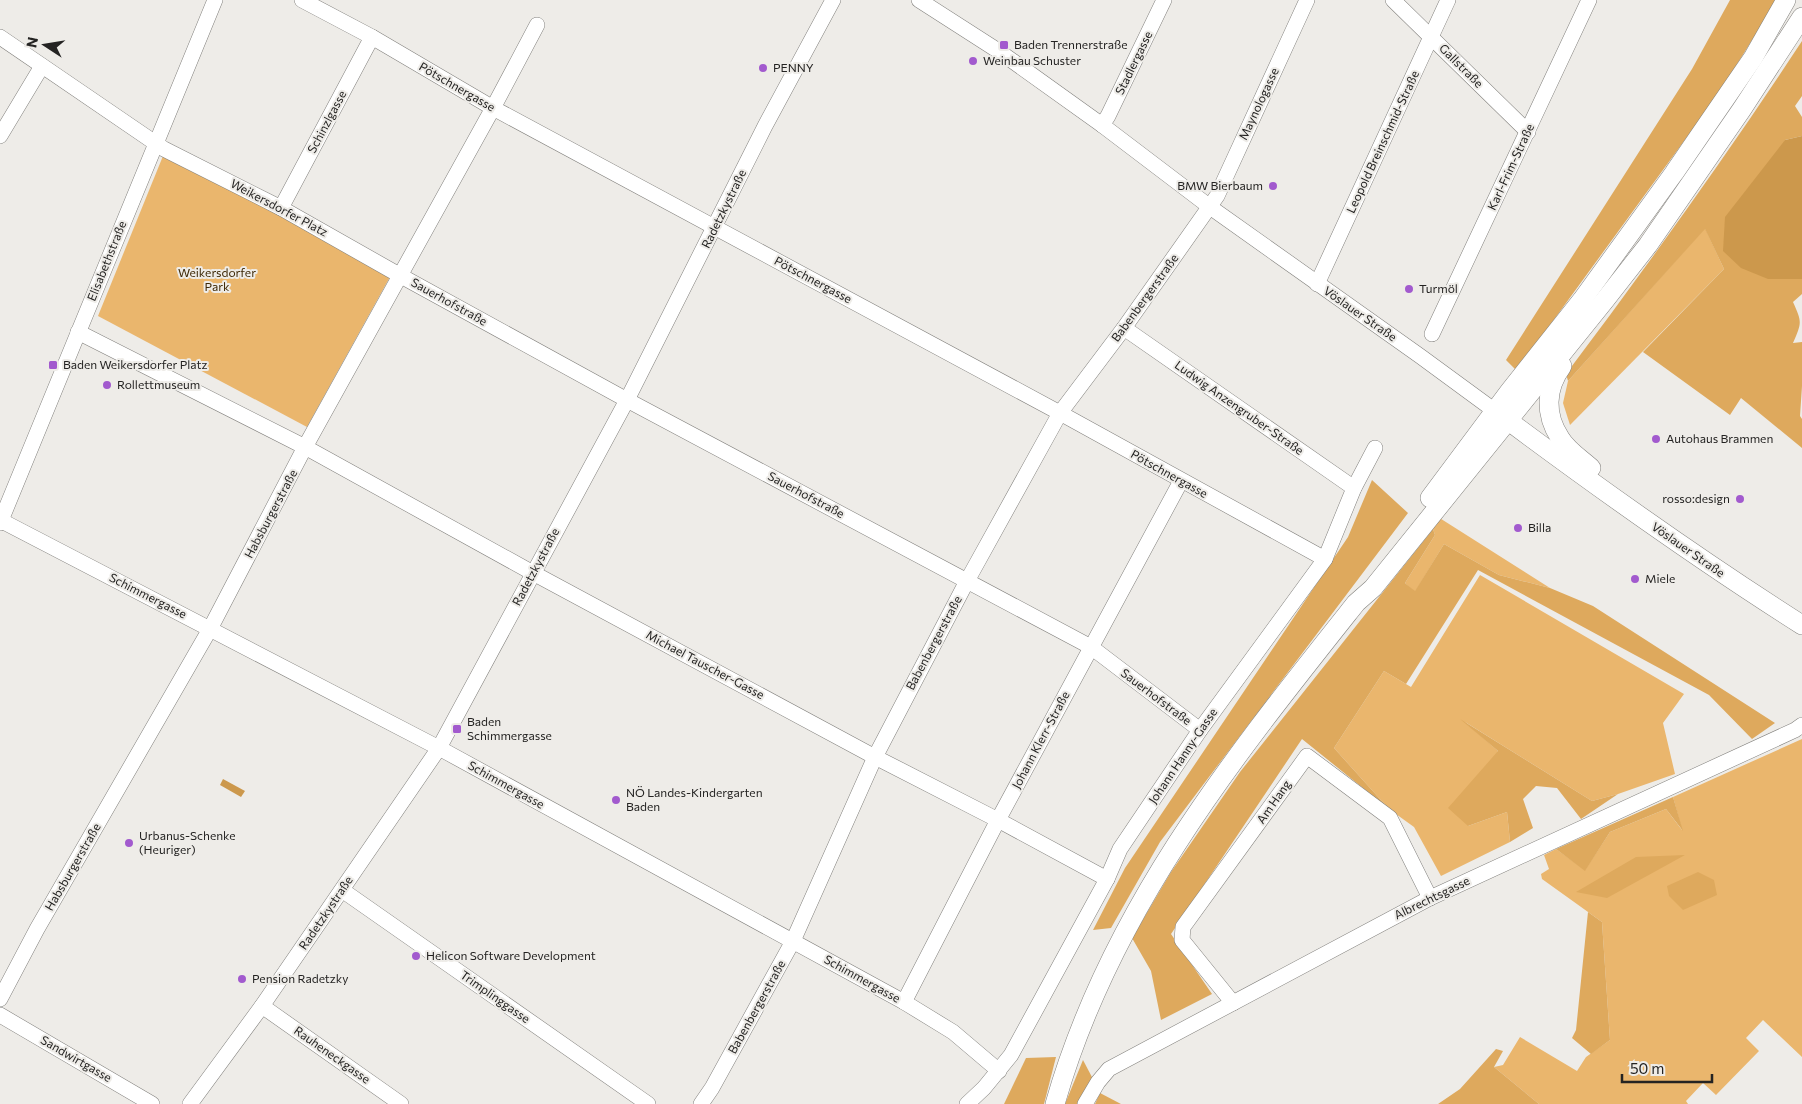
<svg xmlns="http://www.w3.org/2000/svg" width="1802" height="1104" viewBox="0 0 1802 1104" font-family="Commissioner,sans-serif">
	<style>
		.green { fill: #eab66d }
		.forest { fill: #dea95d }
		.water { fill: #cc984c }
		.lines { fill: none; stroke-linecap: round; stroke-linejoin: round }
		.minor-casing { stroke: #82807d; stroke-width: 16 }
		.major-casing { stroke: #82807d; stroke-width: 20 }
		.minor { stroke: #fff; stroke-width: 15 }
		.major { stroke: #fff; stroke-width: 19 }
		.poi-dot { fill: #a25ace; stroke: #eeece8; stroke-width: 2 }
		.labels { text-anchor: middle; stroke-width: 4; stroke-linejoin: round; paint-order: stroke }
		.poi-label { font-size: 12px; fill: #242322; stroke: #eeece8; text-anchor: start }
		.street-label { font-size: 12px; fill: #242322; stroke: #eeece8 }
		.park-label { font-size: 12px; fill: #3d2806; stroke: #eeece8 }
	</style>
	<rect width="100%" height="100%" fill="#eeece8"/>
	<g class="green">
		<path d="M165 151 391 275 307 427 98 316Z"/>
		<path d="M1705 228 1724 269 1570 425 1563 403 1568 381Z"/>
		<path d="M1438 517 1550 588 1499 575 1444 544 1415 592 1405 583 1435 535 1433 529Z"/>
		<path d="M1480 575 1684 694 1663 723 1675 774 1618 794 1592 801 1465 722 1498 751 1468 826 1507 812 1510 842 1441 876 1414 827 1389 809 1334 748 1384 671 1411 687Z"/>
		<path d="M1802 739V1057L1763 1020 1746 1038 1759 1051 1716 1095 1703 1083 1686 1101 1688 1104H1539L1494 1067 1503 1065 1520 1037 1577 1071 1586 1057 1610 1040 1602 922 1542 879 1541 874 1549 869 1544 855 1556 849 1585 870 1610 832 1666 809 1682 830 1673 797Z"/>
	</g>
	<g class="forest">
		<path d="M1730 0H1777L1719 93 1542 336 1515 369 1506 360 1692 69Z"/>
		<path d="M1802 41V96L1795 106 1802 117V136L1785 140 1768 279H1802V294L1793 302C1802 322 1802 322 1793 343L1802 342V386L1800 416 1802 419V448L1741 398 1730 415 1643 352 1724 269 1705 229 1568 381 1566 374C1648 265 1727 155 1802 41Z"/>
		<path d="M1372 480 1408 513 1160 842 1111 928 1093 930 1125 868 1348 537Z"/>
		<path d="M1433 529 1435 535 1405 583 1415 591 1444 544 1499 575 1550 588 1593 606 1775 723 1752 739 1709 695 1478 570 1406 684 1384 671 1334 748 1389 809 1302 739 1171 934 1212 994 1161 1020 1151 971 1132 938 1171 872 1240 772Z"/>
		<path d="M1460 719 1592 801 1618 794 1581 819 1557 788 1536 786 1523 799 1533 828 1510 842 1507 812 1468 826 1448 808 1498 751Z"/>
		<path d="M1673 797 1683 831 1666 809 1610 832 1585 871 1556 849Z"/>
		<path d="M1685 855 1607 898 1576 892 1636 857Z"/>
		<path d="M1698 872 1714 880 1717 895 1683 910 1669 896 1667 886Z"/>
		<path d="M1588 912 1602 922 1610 1040 1591 1054 1572 1038 1576 1030Z"/>
		<path d="M1496 1049 1503 1051 1494 1067 1539 1104H1438L1460 1089Z"/>
		<path d="M1056 1057 1044 1104H1004L1026 1058Z"/>
		<path d="M1083 1060 1094 1081 1079 1104H1065Z"/>
		<path d="M1100 1093 1121 1104H1095Z"/>
	</g>
	<g class="water">
		<path d="M1802 136V279H1768L1741 268 1723 251 1725 217 1785 140Z"/>
		<path d="M223 779 245 791 241 797 220 785Z"/>
	</g>
	<g class="lines">
		<g class="minor-casing">
			<g id="minor">
				<path d="M302 0 372 37 493 108 1060 413 1325 559"/>
				<path d="M919 0 1000 52 1102 125 1210 207 1420 356 1495 411"/>
				<path d="M1393 0 1528 132"/>
				<path d="M0 37 164 149 281 208 401 276 627 400 1091 647 1200 730"/>
				<path d="M1102 125 1108 116 1164 0"/>
				<path d="M0 136 42 66"/>
				<path d="M281 208 372 37"/>
				<path d="M1317 284 1448 0"/>
				<path d="M1124 328 1354 488"/>
				<path d="M78 332 305 447 533 573 875 757 998 820 1107 879"/>
				<path d="M1432 334 1589 0"/>
				<path d="M0 520 439 748 904 1002 953 1032 999 1071"/>
				<path d="M0 523 215 0"/>
				<path d="M342 890 648 1104"/>
				<path d="M0 999 37 929 210 629 305 447 493 108 537 25"/>
				<path d="M904 1002 998 820 1181 481"/>
				<path d="M1233 1003 1182 940 1183 927 1307 756 1390 818 1430 898"/>
				<path d="M262 1006 401 1104"/>
				<path d="M0 1015 152 1104"/>
				<path d="M190 1104 262 1006 439 748 627 400 765 126 833 0"/>
				<path d="M701 1104 712 1088 793 941 875 757 967 581 1060 413 1124 328 1217 196 1307 0"/>
				<path d="M967 1104 984 1088 1011 1055 1107 879 1120 849 1200 730 1325 559 1354 488 1375 448"/>
				<path d="M1085 1104 1098 1082 1109 1069 1430 898 1795 730 1802 725"/>
			</g>
		</g>
		<g class="major-casing">
			<g id="major">
				<path d="M1562 366C1545 389 1545 415 1560 438 1567 450 1581 459 1591 468"/>
				<path d="M1498 413C1597 487 1698 559 1802 625"/>
				<path d="M1430 498 1509 392 1582 300 1674 173 1753 58 1786 0"/>
				<path d="M1055 1104C1110 910 1233 758 1356 603L1373 588 1605 300 1648 245 1742 109 1802 17"/>
			</g>
		</g>
		<use href="#minor" class="minor"/>
		<use href="#major" class="major"/>
	</g>
	<g class="poi-dot">
		<rect x="999" y="40" width="10" height="10" rx="2.5"/>
		<circle cx="973" cy="61" r="5"/>
		<circle cx="763" cy="68" r="5"/>
		<circle cx="1273" cy="186" r="5"/>
		<circle cx="1409" cy="289" r="5"/>
		<rect x="48" y="360" width="10" height="10" rx="2.5"/>
		<circle cx="107" cy="385" r="5"/>
		<circle cx="1656" cy="439" r="5"/>
		<circle cx="1740" cy="499" r="5"/>
		<circle cx="1518" cy="528" r="5"/>
		<circle cx="1635" cy="579" r="5"/>
		<rect x="452" y="724" width="10" height="10" rx="2.5"/>
		<circle cx="616" cy="800" r="5"/>
		<circle cx="129" cy="843" r="5"/>
		<circle cx="416" cy="956" r="5"/>
		<circle cx="242" cy="979" r="5"/>
	</g>
	<g class="labels">
		<g class="poi-label">
			<text x="1014" y="49">Baden Trennerstraße</text>
			<text x="983" y="65">Weinbau Schuster</text>
			<text x="773" y="72">PENNY</text>
			<text x="1263" y="190" text-anchor="end">BMW Bierbaum</text>
			<text x="1419" y="293">Turmöl</text>
			<text x="63" y="369">Baden Weikersdorfer Platz</text>
			<text x="117" y="389">Rollettmuseum</text>
			<text x="1666" y="443">Autohaus Brammen</text>
			<text x="1730" y="503" text-anchor="end">rosso:design</text>
			<text x="1528" y="532">Billa</text>
			<text x="1645" y="583">Miele</text>
			<text x="467" y="726">Baden<tspan x="467" dy="14">Schimmergasse</tspan></text>
			<text x="626" y="797">NÖ Landes-Kindergarten<tspan x="626" dy="14">Baden</tspan></text>
			<text x="139" y="840">Urbanus-Schenke<tspan x="139" dy="14">(Heuriger)</tspan></text>
			<text x="426" y="960">Helicon Software Development</text>
			<text x="252" y="983">Pension Radetzky</text>
		</g>
		<g class="street-label">
			<text transform="translate(1134 63) rotate(-64)" y="4">Stadlergasse</text>
			<text transform="translate(1461 66) rotate(45)" y="4">Gallstraße</text>
			<text transform="translate(457 87) rotate(30)" y="4">Pötschnergasse</text>
			<text transform="translate(1259 104) rotate(-65)" y="4">Maynologasse</text>
			<text transform="translate(327 122) rotate(-62)" y="4">Schinzlgasse</text>
			<text transform="translate(1383 142) rotate(-65)" y="4">Leopold Breinschmid-Straße</text>
			<text transform="translate(1511 167) rotate(-65)" y="4">Karl-Frim-Straße</text>
			<text transform="translate(279 208) rotate(28)" y="4">Weikersdorfer Platz</text>
			<text transform="translate(724 209) rotate(-64)" y="4">Radetzkystraße</text>
			<text transform="translate(107 261) rotate(-68)" y="4">Elisabethstraße</text>
			<text transform="translate(813 280) rotate(28)" y="4">Pötschnergasse</text>
			<text transform="translate(1145 298) rotate(-54)" y="4">Babenbergerstraße</text>
			<text transform="translate(449 302) rotate(29)" y="4">Sauerhofstraße</text>
			<text transform="translate(1360 314) rotate(35)" y="4">Vöslauer Straße</text>
			<text transform="translate(1239 408) rotate(35)" y="4">Ludwig Anzengruber-Straße</text>
			<text transform="translate(1169 474) rotate(29)" y="4">Pötschnergasse</text>
			<text transform="translate(806 495) rotate(28)" y="4">Sauerhofstraße</text>
			<text transform="translate(271 514) rotate(-62)" y="4">Habsburgerstraße</text>
			<text transform="translate(1688 550) rotate(35)" y="4">Vöslauer Straße</text>
			<text transform="translate(536 567) rotate(-62)" y="4">Radetzkystraße</text>
			<text transform="translate(148 596) rotate(27)" y="4">Schimmergasse</text>
			<text transform="translate(934 643) rotate(-62)" y="4">Babenbergerstraße</text>
			<text transform="translate(705 665) rotate(28)" y="4">Michael Tauscher-Gasse</text>
			<text transform="translate(1156 697) rotate(37)" y="4">Sauerhofstraße</text>
			<text transform="translate(1041 740) rotate(-62)" y="4">Johann Klerr-Straße</text>
			<text transform="translate(1183 756) rotate(-56)" y="4">Johann Hanny-Gasse</text>
			<text transform="translate(506 785) rotate(29)" y="4">Schimmergasse</text>
			<text transform="translate(1274 802) rotate(-55)" y="4">Am Hang</text>
			<text transform="translate(73 867) rotate(-60)" y="4">Habsburgerstraße</text>
			<text transform="translate(1432 898) rotate(-26)" y="4">Albrechtsgasse</text>
			<text transform="translate(326 913) rotate(-56)" y="4">Radetzkystraße</text>
			<text transform="translate(862 979) rotate(29)" y="4">Schimmergasse</text>
			<text transform="translate(495 997) rotate(35)" y="4">Trimplinggasse</text>
			<text transform="translate(757 1007) rotate(-61)" y="4">Babenbergerstraße</text>
			<text transform="translate(332 1055) rotate(35)" y="4">Rauheneckgasse</text>
			<text transform="translate(76 1059) rotate(30)" y="4">Sandwirtgasse</text>
		</g>
		<g class="park-label">
			<text x="217" y="277">Weikersdorfer<tspan x="217" dy="14">Park</tspan></text>
		</g>
	</g>
	<g transform="translate(45 45) rotate(282)" stroke="#eeece8" stroke-width="4" paint-order="stroke">
	<path d="M0-4L9 19L0 12L-9 19Z" fill="#242322"/>
	<text y="-8" font-size="14" font-weight="bold" text-anchor="middle" fill="#242322">N</text>
	</g>
	<path d="M1622 1074v8h90v-8" fill="none" stroke="#242322" stroke-width="2.5"/>
	<text x="1630" y="1074" font-size="15" fill="#242322" stroke="#eeece8" stroke-width="4" paint-order="stroke">50 m</text>
</svg>
